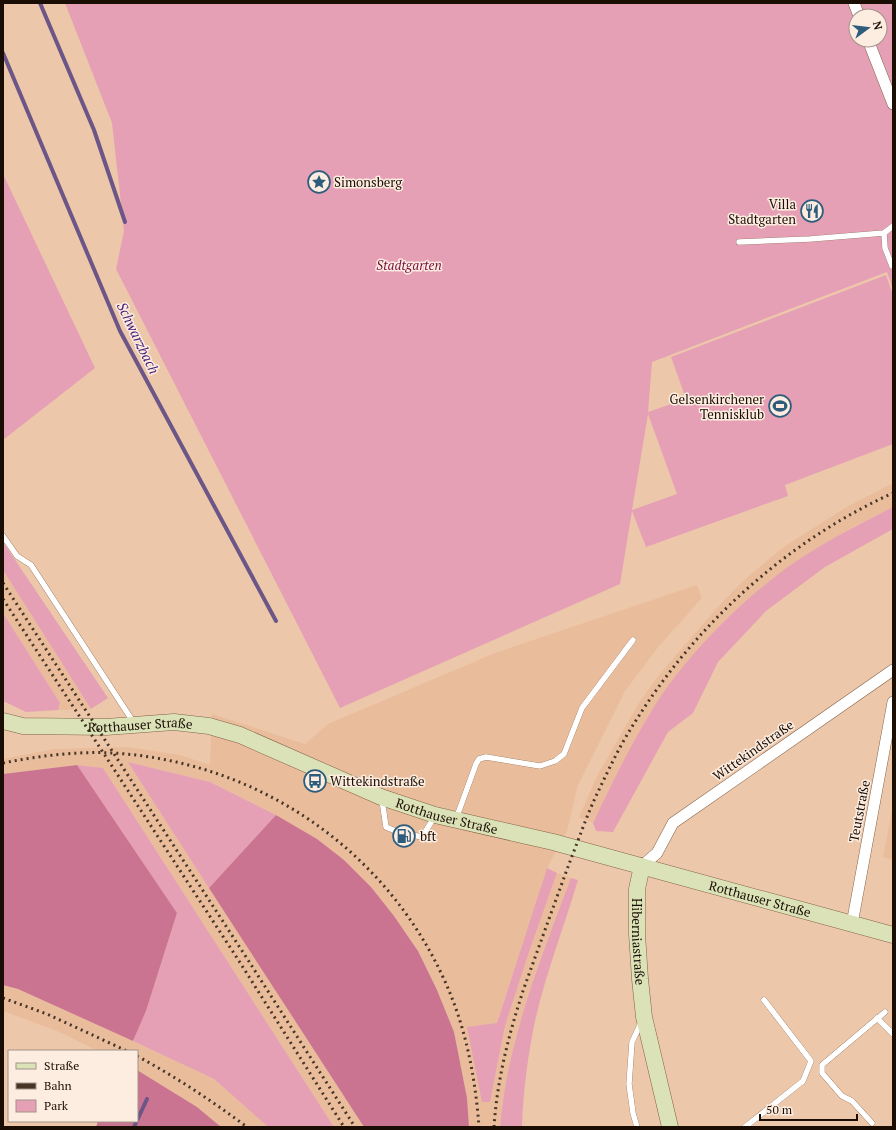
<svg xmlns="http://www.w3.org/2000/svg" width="896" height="1130" viewBox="0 0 896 1130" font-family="'PT Serif',serif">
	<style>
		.built { fill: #e9bd9b }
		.green { fill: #e6a0b6; fill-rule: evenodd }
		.forest { fill: #ca7491 }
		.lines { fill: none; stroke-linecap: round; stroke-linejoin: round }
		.stream { stroke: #6b5687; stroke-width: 4 }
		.service-casing { stroke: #846248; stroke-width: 6 }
		.minor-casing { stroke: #846248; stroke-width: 12 }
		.secondary-casing { stroke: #846248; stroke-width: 17 }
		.service { stroke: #fff; stroke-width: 5.5 }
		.minor { stroke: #fff; stroke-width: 11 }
		.secondary { stroke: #dbe2b8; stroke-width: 16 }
		.rail { stroke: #463527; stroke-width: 3; stroke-dasharray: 2 4; stroke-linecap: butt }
		.labels { text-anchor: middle; stroke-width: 3; stroke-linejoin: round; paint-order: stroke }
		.poi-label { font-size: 13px; fill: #1a0e04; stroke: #fdede1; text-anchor: start }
		.park-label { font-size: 13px; font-style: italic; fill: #780e40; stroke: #fdede1 }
		.street-label { font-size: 13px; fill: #1a0e04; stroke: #fdede1 }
		.water-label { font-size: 14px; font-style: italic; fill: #441b75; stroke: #fdede1 }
	</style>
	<rect width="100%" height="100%" fill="#edc7aa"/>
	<g class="built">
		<path d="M893 483V507L855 526 795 562 753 595 686 663 651 712 613 782 593 823 579 817 598 774 639 703 659 675 716 609 744 580 785 546 845 508Z"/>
		<path d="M3 570 91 709 58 710 60 703 3 613Z"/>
		<path d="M697 585 702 598 659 646 625 691 578 785 567 831 547 868 497 1023 490 1102 505 1026 529 952 557 873 571 878 539 962 516 1037 502 1103 500 1127H469L467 1098 454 1032 437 990 418 951 394 916 371 887 344 860 317 839 276 815 210 782 129 762 364 1127H334L103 768 77 765 3 774V759L54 749 127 747 180 755 210 765 212 714 305 744 328 724 495 653Z"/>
		<path d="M893 805V860L883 857Z"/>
		<path d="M3 985 18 989 133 1041 214 1079 268 1127H221L197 1107 137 1070V1051H98L57 1031 3 1011Z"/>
	</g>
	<g class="green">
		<path d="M65 3H893V289L887 272 652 362 648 412 686 399 671 357 886 275 893 295V444L785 485 788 496 646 547 632 511 620 584 340 708 116 269 124 231 112 123ZM856 16H880V40H856ZM648 414 677 494 632 510Z"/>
		<path d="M3 174 95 368 3 440Z"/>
		<path d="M893 507V529L825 567 766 611 718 662 693 713 668 732 613 832 596 831 593 823C611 785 629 748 651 712 684 657 742 599 795 562 826 541 860 524 893 507Z"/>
		<path d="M3 542 108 698 91 709 3 570Z"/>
		<path d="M3 613 60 703 58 710 26 712 3 701Z"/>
		<path d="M128 762 210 782 276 815 209 888Z"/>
		<path d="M77 765 103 768 334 1127H268L214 1079 133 1041 146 1011 177 913Z"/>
		<path d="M547 868 557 873 529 952 505 1026 490 1102H482L467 1027 497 1023Z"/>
		<path d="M571 878 578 880C564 927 546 973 535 1021 528 1055 523 1092 522 1127H500C507 1042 541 957 571 878Z"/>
	</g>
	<g class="forest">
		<path d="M77 765 177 913 146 1011 133 1041 18 989 3 985V774Z"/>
		<path d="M276 815 317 839 344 860 371 887 394 916 418 951 437 990 454 1032 467 1098 469 1127H364L209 888Z"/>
		<path d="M137 1070 197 1107 221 1127H96L98 1121H137Z"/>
	</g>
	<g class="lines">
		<g class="stream">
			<path d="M40 3 94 130 125 222"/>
			<path d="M3 53 120 331 276 621"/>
			<path d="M134 1127 147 1099"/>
		</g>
		<g class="service-casing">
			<g id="service">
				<path d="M884 233 885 248 892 266"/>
				<path d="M739 242 810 239 884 233 893 226"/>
				<path d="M3 536 17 556 31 565 134 723"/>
				<path d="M382 800 386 827 398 832 422 837 435 816"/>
				<path d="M456 819 476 764 479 759 486 757 540 766 555 761 564 754 582 708 633 640"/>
				<path d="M877 1018 893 1034"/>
				<path d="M872 1123 852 1101 842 1096 822 1073V1065L885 1012"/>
				<path d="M637 1127 633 1113 629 1084 632 1042 641 1023"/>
				<path d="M745 1127 803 1081 811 1061 764 1000"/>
			</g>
		</g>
		<g class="minor-casing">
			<g id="minor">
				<path d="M854 3 859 16"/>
				<path d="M868 40 893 104"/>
				<path d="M642 866 657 853 673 823 893 670"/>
				<path d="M852 924 893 702"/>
			</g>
		</g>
		<g class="secondary-casing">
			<g id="secondary">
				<path id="s1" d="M3 721 23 726 106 727 174 722 209 726 240 735 381 797 435 815 553 842 893 935"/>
				<path id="s2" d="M642 866 637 889V934L640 979 644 1017 670 1127"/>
			</g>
		</g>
		<use href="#service" class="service"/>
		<use href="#minor" class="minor"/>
		<use href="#secondary" class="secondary"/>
		<g class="rail">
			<path d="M3 583 248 960 355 1127"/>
			<path d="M3 599 239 961 344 1127"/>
			<path d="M3 763C43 755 85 750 126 754 275 768 403 865 455 1006 469 1045 476 1086 479 1127"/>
			<path d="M3 998 47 1014 127 1051"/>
			<path d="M137 1056C176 1077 212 1101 247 1127"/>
			<path d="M494 1127C497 1080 509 1033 524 988 540 944 556 899 572 856 580 836 587 815 596 796 608 771 620 745 635 722 696 624 787 541 893 493"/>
		</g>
	</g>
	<defs>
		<g id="sight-ring" transform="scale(1.15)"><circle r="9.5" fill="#fdede1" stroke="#2e5d7c" stroke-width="1.5"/><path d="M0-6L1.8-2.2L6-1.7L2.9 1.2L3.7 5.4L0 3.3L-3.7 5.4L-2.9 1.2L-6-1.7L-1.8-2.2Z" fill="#2e5d7c"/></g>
		<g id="restaurant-ring" transform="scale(1.15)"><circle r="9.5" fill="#fdede1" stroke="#2e5d7c" stroke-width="1.5"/><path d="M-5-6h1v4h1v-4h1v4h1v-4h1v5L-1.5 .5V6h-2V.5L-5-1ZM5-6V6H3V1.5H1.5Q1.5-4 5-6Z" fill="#2e5d7c"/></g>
		<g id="stadium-ring" transform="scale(1.15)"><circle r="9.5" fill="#fdede1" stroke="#2e5d7c" stroke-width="1.5"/><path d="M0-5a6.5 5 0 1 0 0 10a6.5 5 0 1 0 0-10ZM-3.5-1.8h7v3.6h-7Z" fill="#2e5d7c"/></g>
		<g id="bus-ring" transform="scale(1.15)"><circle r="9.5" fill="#fdede1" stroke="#2e5d7c" stroke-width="1.5"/><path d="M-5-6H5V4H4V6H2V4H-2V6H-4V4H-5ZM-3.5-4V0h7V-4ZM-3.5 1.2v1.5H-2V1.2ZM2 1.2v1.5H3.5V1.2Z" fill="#2e5d7c"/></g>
		<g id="fuel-ring" transform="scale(1.15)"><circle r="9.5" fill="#fdede1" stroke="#2e5d7c" stroke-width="1.5"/><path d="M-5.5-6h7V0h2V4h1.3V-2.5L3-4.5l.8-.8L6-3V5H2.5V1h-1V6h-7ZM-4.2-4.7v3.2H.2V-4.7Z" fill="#2e5d7c"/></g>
	</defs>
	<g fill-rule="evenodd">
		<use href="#sight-ring" x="319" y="182"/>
		<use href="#restaurant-ring" x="812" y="211"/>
		<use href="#stadium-ring" x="780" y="406"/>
		<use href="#bus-ring" x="315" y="781"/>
		<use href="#fuel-ring" x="404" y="836"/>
	</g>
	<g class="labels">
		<g class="poi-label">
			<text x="334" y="187">Simonsberg</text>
			<text x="796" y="209" text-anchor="end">Villa<tspan x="796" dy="15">Stadtgarten</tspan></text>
			<text x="764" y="404" text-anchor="end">Gelsenkirchener<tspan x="764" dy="15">Tennisklub</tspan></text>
			<text x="330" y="786">Wittekindstraße</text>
			<text x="420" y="841">bft</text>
		</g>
		<g class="park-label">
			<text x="409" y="270">Stadtgarten</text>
		</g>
		<g class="street-label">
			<text dy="5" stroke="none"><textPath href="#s1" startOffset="138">Rotthauser Straße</textPath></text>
			<text transform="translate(753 750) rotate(-35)" y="5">Wittekindstraße</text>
			<text transform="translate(859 811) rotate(-79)" y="5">Teutstraße</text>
			<text dy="5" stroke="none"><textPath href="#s1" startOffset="462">Rotthauser Straße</textPath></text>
			<text dy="5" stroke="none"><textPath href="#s1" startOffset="786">Rotthauser Straße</textPath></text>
			<text dy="5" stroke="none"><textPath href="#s2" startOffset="76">Hiberniastraße</textPath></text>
		</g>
		<g class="water-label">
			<text transform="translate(138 338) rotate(64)" y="5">Schwarzbach</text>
		</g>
	</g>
	<rect width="896" height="1130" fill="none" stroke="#1a0e04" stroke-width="8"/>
	<rect x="8" y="1050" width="130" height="72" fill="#fdede1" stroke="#a29489"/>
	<rect x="16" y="1063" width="20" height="6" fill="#dbe2b8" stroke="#a29489"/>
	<text x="44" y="1070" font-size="12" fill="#1a0e04">Straße</text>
	<rect x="16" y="1083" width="20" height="6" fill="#463527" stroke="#a29489"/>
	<text x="44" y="1090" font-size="12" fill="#1a0e04">Bahn</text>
	<rect x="16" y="1100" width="20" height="12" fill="#e6a0b6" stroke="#a29489"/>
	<text x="44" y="1110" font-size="12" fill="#1a0e04">Park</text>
	<g transform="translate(868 28) rotate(75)"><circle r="19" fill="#fdede1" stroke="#a29489"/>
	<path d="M0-3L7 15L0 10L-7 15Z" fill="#2e5d7c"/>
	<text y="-6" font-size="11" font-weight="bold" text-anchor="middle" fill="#1a0e04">N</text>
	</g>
	<path d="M760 1114v6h97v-6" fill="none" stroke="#1a0e04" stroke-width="2"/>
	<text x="766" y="1114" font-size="12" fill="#1a0e04" stroke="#fdede1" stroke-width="3" paint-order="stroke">50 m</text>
</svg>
